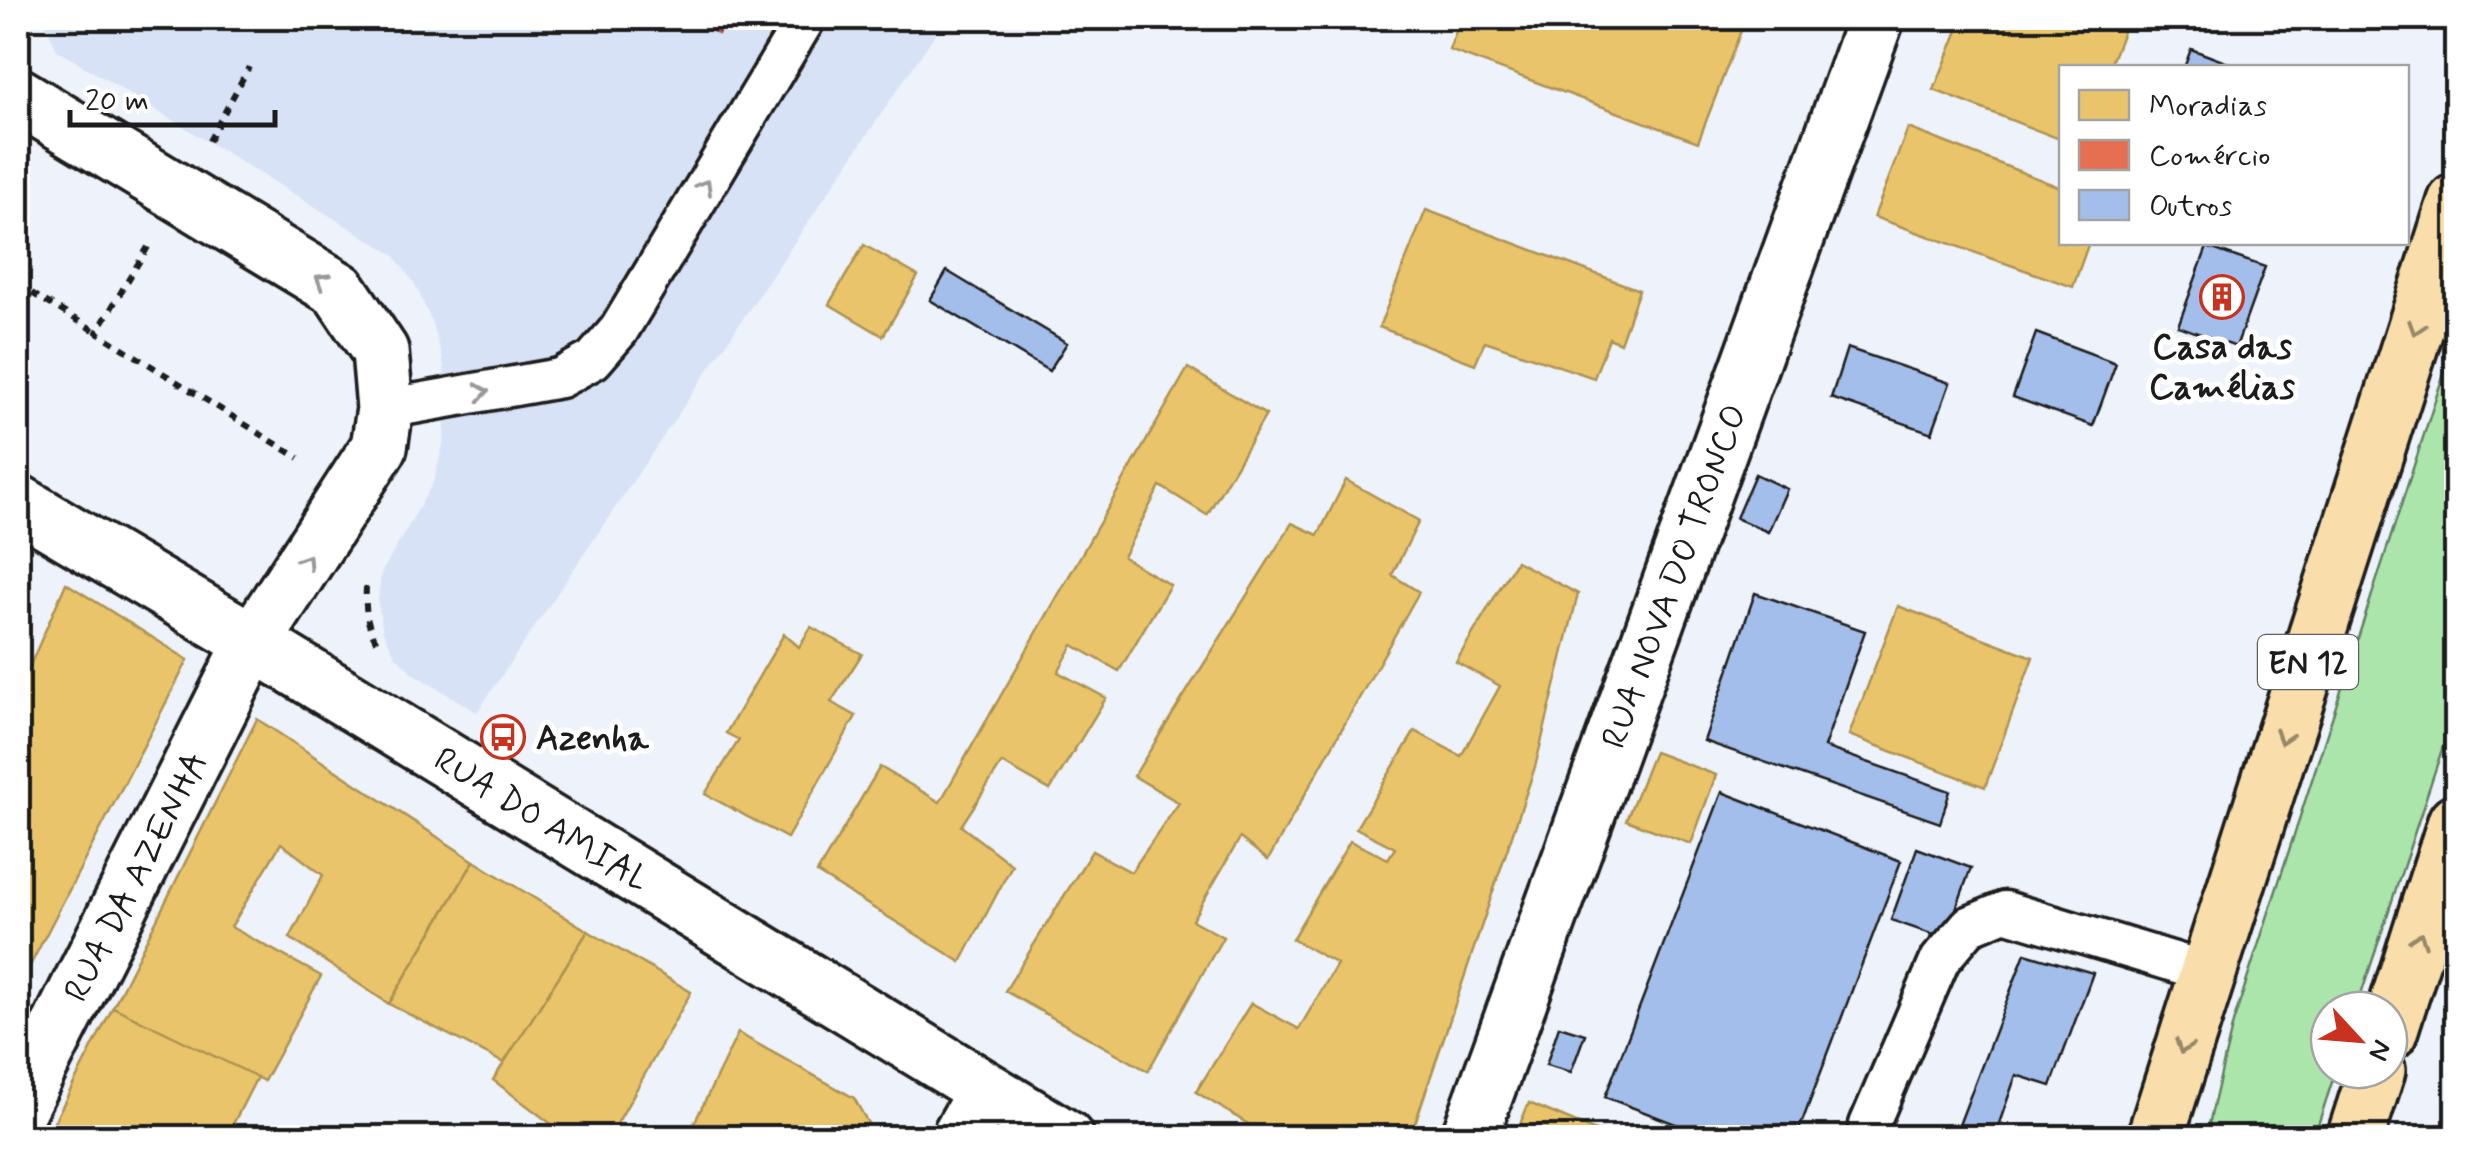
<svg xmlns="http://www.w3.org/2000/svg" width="2474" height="1155" viewBox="0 0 2474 1155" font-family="Mynerve,sans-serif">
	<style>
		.built { fill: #d7e2f6 }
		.green { fill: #abe5ab; stroke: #648064; stroke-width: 2.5 }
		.homes { fill: #e9c46a; stroke: #ac9253; stroke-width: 2.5 }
		.shops { fill: #e76f51; stroke: #aa5641; stroke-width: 2.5 }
		.building { fill: #a4beeb; stroke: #1c1c1c; stroke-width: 2.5 }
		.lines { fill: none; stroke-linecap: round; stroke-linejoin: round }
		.service-casing { stroke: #1c1c1c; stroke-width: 45 }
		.minor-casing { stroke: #1c1c1c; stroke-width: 62 }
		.secondary-casing { stroke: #1c1c1c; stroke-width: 62 }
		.primary-casing { stroke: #1c1c1c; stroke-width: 62 }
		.path { stroke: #1c1c1c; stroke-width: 6; stroke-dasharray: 8 8; stroke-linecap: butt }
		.service { stroke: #fff; stroke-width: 38 }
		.minor { stroke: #fff; stroke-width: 55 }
		.secondary { stroke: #fff; stroke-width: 55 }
		.primary { stroke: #f9deab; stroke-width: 55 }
		.oneway { stroke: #999 }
		.oneway2 { stroke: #96876b }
		.labels { text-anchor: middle; stroke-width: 10; stroke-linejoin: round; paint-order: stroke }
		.shield { fill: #fff; stroke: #606060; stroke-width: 2.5 }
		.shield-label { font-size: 32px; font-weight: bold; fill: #1c1c1c }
		.poi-label { font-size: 35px; font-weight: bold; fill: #1c1c1c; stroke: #fff }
		.street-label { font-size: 35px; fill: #1c1c1c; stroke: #fff }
	</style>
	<rect width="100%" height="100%" fill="#edf2fb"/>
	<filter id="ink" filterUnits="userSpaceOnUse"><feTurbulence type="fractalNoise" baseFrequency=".01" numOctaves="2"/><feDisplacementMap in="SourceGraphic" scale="20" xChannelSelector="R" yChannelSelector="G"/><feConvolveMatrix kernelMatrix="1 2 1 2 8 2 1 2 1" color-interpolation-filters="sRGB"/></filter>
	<g filter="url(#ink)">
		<path class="built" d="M43 18H946L477 712 414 674 395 655 383 631 378 603 381 574 434 481 444 441 447 400 443 359 431 320 415 284 393 254 57 50Z"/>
		<path class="green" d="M2456 336V707L2356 1010H2329V1070H2336L2314 1137H2206L2233 1023Z"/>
		<g class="homes">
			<path d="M1461 18H1729L1744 23 1698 142 1449 50Z"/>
			<path d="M1963 18H2097L2124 29 2109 68H2062V140L1934 90Z"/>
			<path d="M1908 128 2062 188V242H2089L2073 287 1874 217Z"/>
			<path d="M1426 210 1639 290 1620 343 1609 338 1594 378 1485 341 1475 364 1379 327Z"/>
			<path d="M864 245 918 276 883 336 829 304Z"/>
			<path d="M1188 368 1266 415 1207 515 1160 486 1123 557 1170 585 1119 671 1073 645 1058 672 1106 698 1050 790 1002 763 961 826 1012 865 961 962 817 873 880 767 940 802Z"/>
			<path d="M1346 480 1419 521 1392 575 1419 592 1268 860 1240 838 1192 920 1223 937 1148 1071 1005 991 1092 851 1131 872 1179 803 1134 776 1292 523 1318 535Z"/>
			<path d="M1516 561 1578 594 1535 767 1410 1138H1271L1196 1092 1251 1003 1299 1029 1337 964 1292 939 1350 841 1388 859 1395 848 1356 828 1415 731 1461 756 1500 686 1456 662Z"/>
			<path d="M66 583 188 660 18 989V693Z"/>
			<path d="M1898 606 2033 657 1985 787 1849 735Z"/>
			<path d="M811 627 862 654 831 702 856 716 787 838 705 794 739 740 726 733 784 634 799 647Z"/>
			<path d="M257 719 474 861 389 1004 290 938 323 875 281 843 231 927 321 976 264 1081 113 1007Z"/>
			<path d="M1654 752 1716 775 1691 844 1626 820Z"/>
			<path d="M474 861 588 931 504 1063 389 1004Z"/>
			<path d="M588 931 691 992 609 1138H570L493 1080Z"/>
			<path d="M113 1007 257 1077 226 1138H56L48 1134Z"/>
			<path d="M738 1033 854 1098 876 1138H687Z"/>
			<path d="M1529 1103 1612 1138H1514Z"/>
		</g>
		<path class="shops" d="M692 18H728L718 34Z"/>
		<g class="building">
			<path d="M2191 49 2241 68H2184Z"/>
			<path d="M2207 247 2265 267 2236 347 2178 326Z"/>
			<path d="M947 271 1067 343 1049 371 930 300Z"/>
			<path d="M2036 333 2116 363 2093 426 2013 397Z"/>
			<path d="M1847 348 1950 383 1932 433 1831 398Z"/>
			<path d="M1755 474 1787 489 1768 532 1736 518Z"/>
			<path d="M1755 593 1865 631 1824 747 1950 791 1940 823 1704 741Z"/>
			<path d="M1722 792 1901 861 1796 1138H1712L1605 1097Z"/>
			<path d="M1917 848 1971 868 1945 939 1891 920Z"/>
			<path d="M2025 953 2093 973 2051 1086 2016 1075 1994 1138H1954Z"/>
			<path d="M1559 1026 1585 1034 1571 1072 1546 1065Z"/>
		</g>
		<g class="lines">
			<g class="service-casing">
				<g id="service">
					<path d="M385 409 560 378 593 360 619 330 806 18"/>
					<path d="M1869 1125 1940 960 1969 926 2005 911 2207 972"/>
				</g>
			</g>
			<g class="minor-casing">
				<g id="minor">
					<path d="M18 96 339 290 380 351 385 409 379 447 253 642 18 1109"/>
					<path d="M959 1138 986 1091"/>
					<path id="s1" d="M1469 1138 1876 18"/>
				</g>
			</g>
			<g class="secondary-casing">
				<g id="secondary">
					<path id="s2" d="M18 503 253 642 1065 1138"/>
				</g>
			</g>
			<g class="primary-casing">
				<g id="primary">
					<path d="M2389 1032 2456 822"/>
					<path d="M2155 1138 2456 202"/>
					<path d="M2355 1138 2377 1070"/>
				</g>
			</g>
			<g class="path">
				<path d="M209 141 249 67"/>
				<path d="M148 247 97 332 299 458"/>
				<path d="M18 285 97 332"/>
				<path d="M366 587C365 606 366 625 377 642"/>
			</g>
			<use href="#service" class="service"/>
			<use href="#minor" class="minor"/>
			<use href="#secondary" class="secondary"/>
			<use href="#primary" class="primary"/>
		</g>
		<defs><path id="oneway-chevron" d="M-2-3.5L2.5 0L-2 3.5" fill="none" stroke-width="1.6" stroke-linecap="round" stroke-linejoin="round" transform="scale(2.5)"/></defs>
		<g class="oneway">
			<use href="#oneway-chevron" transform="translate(705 186) rotate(-59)"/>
			<use href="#oneway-chevron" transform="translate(322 280) rotate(-148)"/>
			<use href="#oneway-chevron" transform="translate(482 392) rotate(-10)"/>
			<use href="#oneway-chevron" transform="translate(306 561) rotate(-57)"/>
		</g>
		<g class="oneway2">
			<use href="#oneway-chevron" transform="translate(2416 328) rotate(108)"/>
			<use href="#oneway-chevron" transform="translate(2283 737) rotate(108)"/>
			<use href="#oneway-chevron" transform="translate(2419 939) rotate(-72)"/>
			<use href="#oneway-chevron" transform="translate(2183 1047) rotate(108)"/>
		</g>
	</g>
	<defs>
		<g id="building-ring" transform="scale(2.25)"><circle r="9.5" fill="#fff" stroke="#c8321e" stroke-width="1.5"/><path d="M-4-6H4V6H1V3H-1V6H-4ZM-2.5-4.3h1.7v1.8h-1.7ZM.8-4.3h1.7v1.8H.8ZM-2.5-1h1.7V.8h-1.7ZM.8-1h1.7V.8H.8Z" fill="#c8321e"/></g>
		<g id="bus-ring" transform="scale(2.25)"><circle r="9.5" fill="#fff" stroke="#c8321e" stroke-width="1.5"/><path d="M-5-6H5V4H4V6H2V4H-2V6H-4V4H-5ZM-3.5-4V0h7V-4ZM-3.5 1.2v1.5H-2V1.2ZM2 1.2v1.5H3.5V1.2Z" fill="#c8321e"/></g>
	</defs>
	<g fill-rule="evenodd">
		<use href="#building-ring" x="2222" y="297"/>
		<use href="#bus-ring" x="503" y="737"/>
	</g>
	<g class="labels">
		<rect class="shield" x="2258" y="635" width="100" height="54" rx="8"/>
		<g class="shield-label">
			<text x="2308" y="673">EN 12</text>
		</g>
		<g class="poi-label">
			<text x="2222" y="358">Casa das<tspan x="2222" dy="40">Camélias</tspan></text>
			<text x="536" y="749" text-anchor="start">Azenha</text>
		</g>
		<g class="street-label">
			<text dy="12" stroke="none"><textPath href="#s1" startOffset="598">RUA NOVA DO TRONCO</textPath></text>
			<text dy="12" stroke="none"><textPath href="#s2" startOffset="612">RUA DO AMIAL</textPath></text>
			<text transform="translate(135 876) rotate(-63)" y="12">RUA DA AZENHA</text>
		</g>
	</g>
	<rect width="2474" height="1155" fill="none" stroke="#fff" stroke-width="60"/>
	<rect x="30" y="30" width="2414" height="1095" fill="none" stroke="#1c1c1c" stroke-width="4" filter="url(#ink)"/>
	<rect x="2059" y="65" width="350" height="180" fill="#ffffff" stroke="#a4a4a4" stroke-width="2.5"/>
	<rect x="2079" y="90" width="50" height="30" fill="#e9c46a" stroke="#a4a4a4" stroke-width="2.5"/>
	<text x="2149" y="115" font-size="30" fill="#1c1c1c">Moradias</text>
	<rect x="2079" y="140" width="50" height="30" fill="#e76f51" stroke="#a4a4a4" stroke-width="2.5"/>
	<text x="2149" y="165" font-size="30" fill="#1c1c1c">Comércio</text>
	<rect x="2079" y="190" width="50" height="30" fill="#a4beeb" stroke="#a4a4a4" stroke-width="2.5"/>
	<text x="2149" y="215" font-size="30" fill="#1c1c1c">Outros</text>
	<g transform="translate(2359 1040) rotate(116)"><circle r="48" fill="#ffffff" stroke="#a4a4a4" stroke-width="2.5"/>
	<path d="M0-8L18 38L0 25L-18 38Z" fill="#c8321e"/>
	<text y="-15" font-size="28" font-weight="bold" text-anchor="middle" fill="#1c1c1c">N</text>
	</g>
	<path d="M70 110v15h205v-15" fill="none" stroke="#1c1c1c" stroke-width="5"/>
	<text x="85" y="110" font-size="30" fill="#1c1c1c" stroke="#ffffff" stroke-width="8" paint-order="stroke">20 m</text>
</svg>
